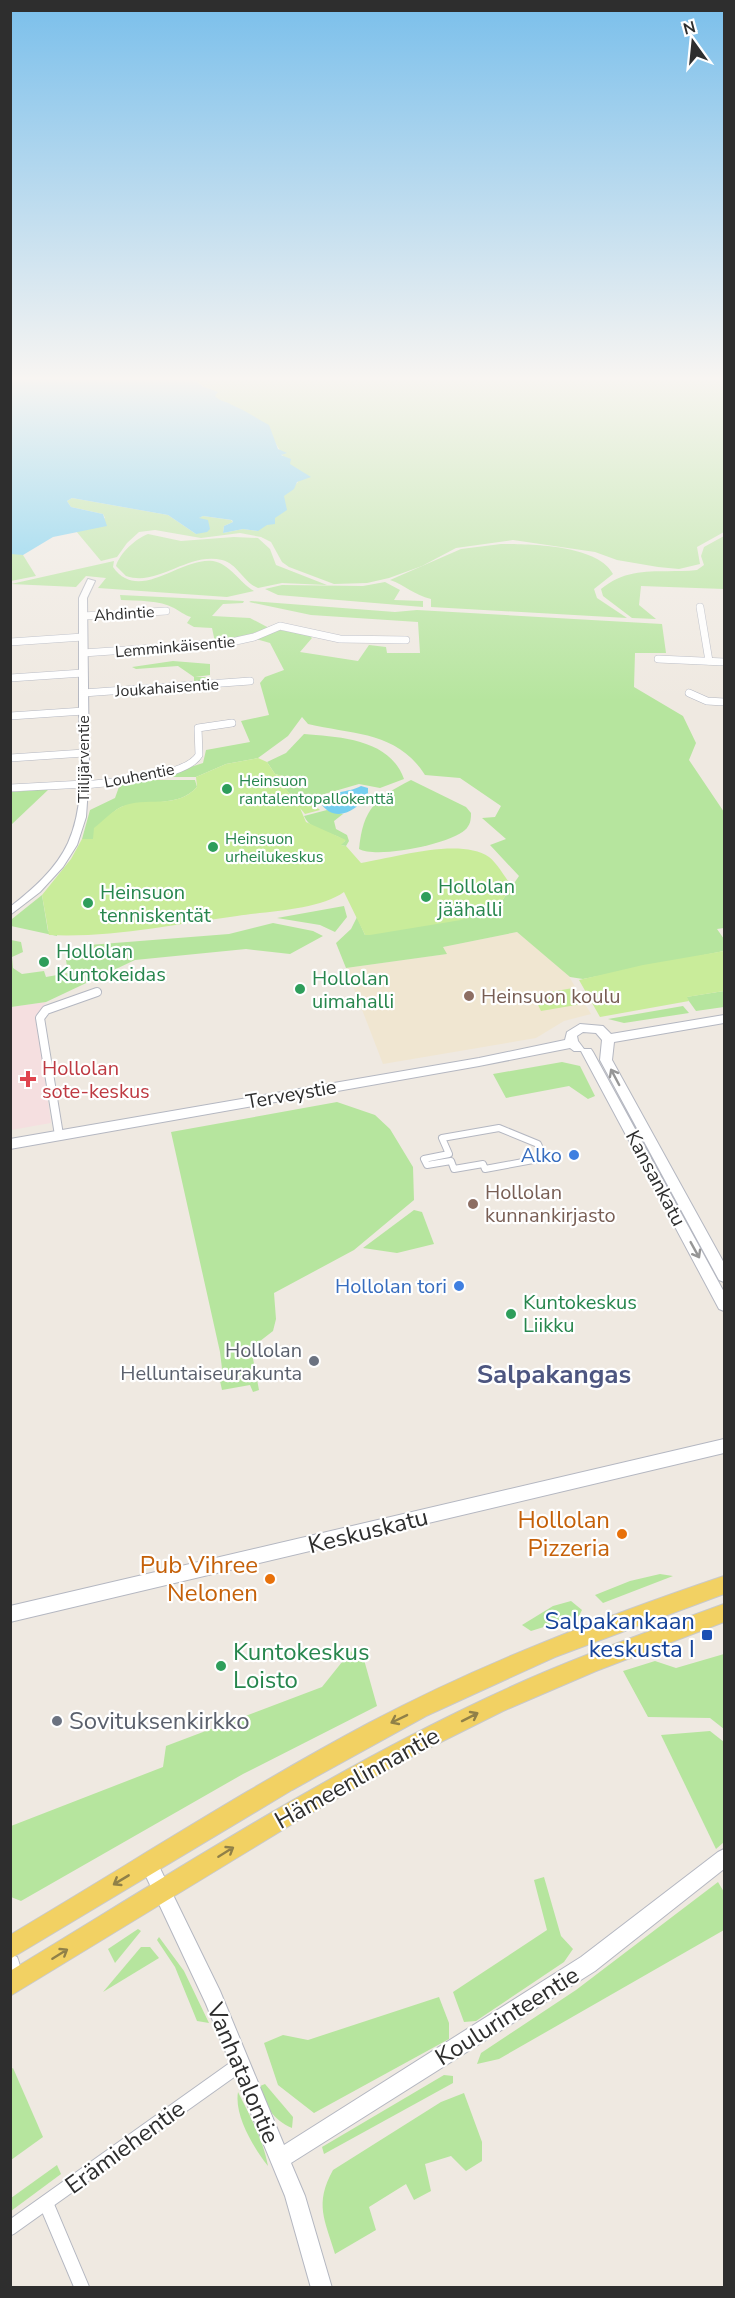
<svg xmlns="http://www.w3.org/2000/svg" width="735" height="2298" viewBox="0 0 735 2298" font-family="'Nunito Sans',sans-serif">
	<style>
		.education { fill: #f0e6d1 }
		.medical { fill: #f5dfe0 }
		.green { fill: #b6e59e }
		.pitch { fill: #c9ec9a }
		.water { fill: #75cff0 }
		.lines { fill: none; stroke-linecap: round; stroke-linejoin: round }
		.pedestrian-casing { stroke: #b4b7c1; stroke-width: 8 }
		.minor-far2-casing { stroke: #b4b7c1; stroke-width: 8 }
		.minor-far1-casing { stroke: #b4b7c1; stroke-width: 10 }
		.minor-casing { stroke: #b4b7c1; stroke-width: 16 }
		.tertiary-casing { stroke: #b4b7c1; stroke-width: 2 }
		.secondary-casing { stroke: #b4b7c1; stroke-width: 2 }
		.primary-casing { stroke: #c9c9c9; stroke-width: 2 }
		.pedestrian { stroke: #fff; stroke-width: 6 }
		.minor-far2 { stroke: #fff; stroke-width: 7 }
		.minor-far1 { stroke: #fff; stroke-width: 8 }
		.minor { stroke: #fff; stroke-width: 14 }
		.tertiary { fill: #fff; fill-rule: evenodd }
		.secondary { fill: #fff; fill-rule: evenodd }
		.primary { fill: #f2d163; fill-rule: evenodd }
		.oneway { stroke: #969696 }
		.oneway2 { stroke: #908048 }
		.leisure-dot { fill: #2e9e5b; stroke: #fff; stroke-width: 2 }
		.education-dot { fill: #8d6e63; stroke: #fff; stroke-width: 2 }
		.health-dot { fill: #e0444e; stroke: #fff; stroke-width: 2 }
		.shop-dot { fill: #3f7fe0; stroke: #fff; stroke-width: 2 }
		.worship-dot { fill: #6b7280; stroke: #fff; stroke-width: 2 }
		.food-dot { fill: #e8710a; stroke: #fff; stroke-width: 2 }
		.transit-dot { fill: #1a4fb4; stroke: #fff; stroke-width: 2 }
		.labels { text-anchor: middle; stroke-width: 4.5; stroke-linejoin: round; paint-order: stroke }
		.far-street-label { font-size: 16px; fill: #2e2e2e; stroke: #fff }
		.far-leisure-label { font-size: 16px; fill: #27864d; stroke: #fff; text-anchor: start }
		.leisure-label { font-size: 20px; fill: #27864d; stroke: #fff; text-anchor: start }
		.education-label { font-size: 20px; fill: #785e54; stroke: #fff; text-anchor: start }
		.health-label { font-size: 20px; fill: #be3a42; stroke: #fff; text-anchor: start }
		.street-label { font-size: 20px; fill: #2e2e2e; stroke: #fff }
		.shop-label { font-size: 20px; fill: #366cbe; stroke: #fff; text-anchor: end }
		.worship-label { font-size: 20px; fill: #5b616d; stroke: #fff; text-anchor: end }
		.near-food-label { font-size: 24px; fill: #c56008; stroke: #fff; text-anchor: end }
		.near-street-label { font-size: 24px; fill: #2e2e2e; stroke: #fff }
		.near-transit-label { font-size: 24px; fill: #164399; stroke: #fff; text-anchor: end }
		.near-leisure-label { font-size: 24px; fill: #27864d; stroke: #fff; text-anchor: start }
		.near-worship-label { font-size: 24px; fill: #5b616d; stroke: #fff; text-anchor: start }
		.district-label { font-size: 26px; font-weight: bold; fill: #4d5680; stroke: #fff }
	</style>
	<rect width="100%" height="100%" fill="#efe9e1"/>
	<path class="education" d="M517 932 567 973 591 1014 564 1021 536 1038 383 1064 346 968 446 954 443 947Z"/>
	<path class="medical" d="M46 1002 37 1018 51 1123 11 1130V1007Z"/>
	<g class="green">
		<path d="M190 379H724V532L697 547 700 564 679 569 658 567 617 560 595 552 513 540 456 548 422 566 389 578 367 583 334 584 289 567 282 562 271 542 261 537 240 533 201 538 155 530 139 532 127 543 117 557 101 561 76 531 105 518 103 514 71 507 67 501 72 498 168 515 196 534 198 518 203 516 231 520 233 522 224 526 223 533 243 529 257 531 283 496 298 482 264 423 221 402 206 388Z"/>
		<path d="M148 534 181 541 234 537 258 538 270 549 276 565 327 585 282 583 258 588C243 582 238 564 222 560 187 552 159 587 126 576L116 566C120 553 135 539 148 534Z"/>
		<path d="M724 536V589L641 586 639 605 656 619 632 618 603 596 601 589C631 564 662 574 697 570L704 565 701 556 704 547Z"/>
		<path d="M501 544C531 544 598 545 613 574L594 589 597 598 627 618 431 607V599C414 595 405 585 390 580L461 549Z"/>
		<path d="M15 553 23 555 36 576 11 581V554Z"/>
		<path d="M114 561 113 567C139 604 180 557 213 561 230 564 239 582 254 591L227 597 98 588 106 578 86 576 76 587 11 584Z"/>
		<path d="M385 582 400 590 394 600 423 601V607L278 595 265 589 282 585 363 586Z"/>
		<path d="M120 595 244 601 243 603 223 604 212 616 250 618 269 628 255 635 215 642 212 628 194 627 187 623 191 617C184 615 180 611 174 608 160 600 138 601 121 600Z"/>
		<path d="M251 601 395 612 417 610 662 624 666 653H635L634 687 683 716 696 743 689 760 724 812V928L717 929 724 939V951L583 979 570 977 517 932 443 947 447 954 346 968 336 943 351 929 357 917 365 935 497 908 519 876 490 845 506 839 482 818 495 817 501 806 460 778 425 775C397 731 354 735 308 724L302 717 288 736 258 758 226 764 196 777H160L203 763 206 750 250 742 241 721 269 715 260 683 265 677 284 670 270 643 256 639 280 630 309 635 312 638 300 652 358 661 369 645 386 647 387 653H420L418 622 311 615 249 602Z"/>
		<path d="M173 661 210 664V675L195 677H209L210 681 194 682V677L178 666 136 669 132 667Z"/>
		<path d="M304 734C340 737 390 739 404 779L380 788 359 784 297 802 281 784 286 777 275 774 267 762 286 753Z"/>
		<path d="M146 780H195L197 787C177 809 147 798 121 807 109 812 101 829 93 839H82L90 810 115 798 120 784Z"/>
		<path d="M411 780 466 807 471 813C471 821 470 825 465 830 450 844 377 859 359 849 363 808 376 798 411 780Z"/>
		<path d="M49 789 11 825V792Z"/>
		<path d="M327 810 343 814 334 821 336 829 347 835 349 841 346 846 340 845 345 841C333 831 311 832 304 816Z"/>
		<path d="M42 895 48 931 57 933V936L11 926 12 919Z"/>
		<path d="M344 906 347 917 335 932 320 925 277 918Z"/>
		<path d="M273 923 313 931 323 936 290 954 246 949 135 960 46 1002 11 1007V940L21 942 23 952 12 957 13 968 22 974 44 971 46 977 68 973 66 960 89 945 229 934Z"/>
		<path d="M724 991V1007L696 1011 686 997Z"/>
		<path d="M683 1006 689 1013 624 1023 608 1019Z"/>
		<path d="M562 1062 580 1066 595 1096 588 1099 569 1086 506 1098 493 1074Z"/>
		<path d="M337 1102 375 1115 390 1129 413 1167 414 1200 354 1250 274 1293 276 1319 273 1331 251 1348 259 1390 253 1392 250 1385 222 1390 220 1381 241 1378 248 1381 255 1376 223 1377 220 1352 171 1132Z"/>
		<path d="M414 1210 422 1212 434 1244 397 1253 363 1248Z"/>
		<path d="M660 1574 673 1576 603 1603 595 1595 630 1581Z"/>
		<path d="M571 1601 582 1610 579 1616 531 1631 522 1625 553 1606Z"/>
		<path d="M361 1649 377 1706 243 1774 21 1901 11 1897V1826L163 1767 166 1746 322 1687 350 1652Z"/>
		<path d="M724 1654V1729L710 1718 648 1717 623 1671 655 1661 676 1668Z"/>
		<path d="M710 1731 724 1742V1842L716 1849 661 1735Z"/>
		<path d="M544 1877 561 1936 573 1949 564 1962 476 2021 464 2022 453 1992 547 1930 534 1880Z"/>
		<path d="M718 1882 724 1892V1930L499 2059 477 2064 481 2053 576 1990Z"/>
		<path d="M138 1929 141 1931 115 1963 108 1949Z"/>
		<path d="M159 1937 184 1971 209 2023 197 2021 175 1967 157 1940Z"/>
		<path d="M141 1947H150L159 1958 103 1992Z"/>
		<path d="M439 1997 449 2023V2039L314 2113 278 2085 264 2043 283 2035 308 2040Z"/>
		<path d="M13 2068 43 2137 11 2160 10 2070Z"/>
		<path d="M444 2075 453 2076V2083L324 2154 322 2147Z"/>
		<path d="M265 2084 293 2117 292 2128C273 2120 264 2105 260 2086Z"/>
		<path d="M238 2092C250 2116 263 2139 268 2166 254 2148 234 2116 238 2092Z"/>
		<path d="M464 2093 482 2142V2161L466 2171 451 2156 425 2164 431 2191 414 2200 406 2184 369 2207 376 2230 335 2254C325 2220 314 2204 333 2170L441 2102Z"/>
		<path d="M57 2165 61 2174 11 2211V2198Z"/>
	</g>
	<g class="pitch">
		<path d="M258 758 267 762 275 774 286 777 282 784 297 803 311 802 320 810 305 814 300 808 306 822 346 840 341 845 346 846 361 863C393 858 460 837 489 857 498 864 505 878 512 886L497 908 461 920 370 935H365L344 892C319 910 268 911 237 916 175 924 112 938 49 935L42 895 71 859 82 839H93L94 828C102 822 112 811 121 807 146 795 175 811 197 787L196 777 226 764Z"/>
		<path d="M724 951V991L687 997 689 1001 600 1017 579 980 643 965Z"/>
		<path d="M573 988 582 1004 541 1011 533 995Z"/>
	</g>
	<g class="water">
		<path d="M11 379 194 380 204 387 218 392 215 396C221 402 226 401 232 405 246 411 256 418 269 425L278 449 287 453 281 455 291 459 290 464 311 477 297 482 294 489 284 496 287 510 275 518V524L267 525 258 531 243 529 223 533 224 526 233 522 232 520 203 516 199 518 208 520 210 529 207 532 196 534 168 515 72 498 67 501 71 507 103 514 107 526 53 537 23 555 11 554Z"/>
		<path d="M361 786 368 788V793C358 811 334 825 320 802 329 791 348 793 361 786Z"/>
	</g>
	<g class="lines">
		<g class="pedestrian-casing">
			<path id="pedestrian" d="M499 1128 538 1144 544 1158 485 1169 483 1164 454 1169 451 1161 427 1165 424 1159 449 1154 442 1138Z"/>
		</g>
		<g class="minor-far2-casing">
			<g id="minor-far2">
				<path d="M700 607 709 661"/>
				<path d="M83 616 166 611"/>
				<path d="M10 642 83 637"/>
				<path d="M83 653 227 643 254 637 280 626 340 639 406 640"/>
				<path d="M658 659 724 662"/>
				<path d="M10 678 83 673"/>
				<path d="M83 693 250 681"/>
				<path d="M689 693 707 701 724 702"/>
				<path d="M10 716 84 711"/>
				<path d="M10 758 84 753"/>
				<path d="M84 785C110 782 185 778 199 755L198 728 232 723"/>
				<path d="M10 788 84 784"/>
			</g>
		</g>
		<g class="minor-far1-casing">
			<path id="minor-far1" d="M59 1135 40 1018 46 1010 97 992"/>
		</g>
		<g class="minor-casing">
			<g id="minor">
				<path d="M46 2203 82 2288"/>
				<path d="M10 2228 239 2065"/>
			</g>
		</g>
		<g class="tertiary-casing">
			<g id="tertiary">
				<path d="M88 579 95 581 87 598 89 772 86 817 77 845 63 867 40 892 10 915V907C33 889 56 869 68 843 86 803 80 755 79 712 79 674 79 636 79 598Z"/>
				<path d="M724 1849V1869L595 1971 291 2163 305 2196 332 2288H311L285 2196 206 2004 143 1870 140 1864 143 1858 149 1855 155 1858 220 1991 284 2145 581 1957 718 1852Z"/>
			</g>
		</g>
		<g class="secondary-casing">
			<g id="secondary">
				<path d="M724 1015V1023L614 1042 612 1060 724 1263V1282L719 1280 600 1060 602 1040 596 1033 583 1032 577 1036 578 1041 584 1049H591L593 1052 724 1292V1311L719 1309 581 1051H574L570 1048 479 1066 10 1149V1139L479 1058 565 1040 567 1032 580 1024 603 1026 611 1034Z"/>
				<path d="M724 1439V1453L10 1622V1606Z"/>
				<path d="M10 1954 17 1957C21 1966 21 1973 17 1982L10 1985Z"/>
			</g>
		</g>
		<g class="primary-casing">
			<g id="primary">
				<path d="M724 1576V1594L555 1657 426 1716 292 1790 10 1959V1935C130 1864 247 1788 369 1723 482 1663 603 1617 724 1576Z"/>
				<path d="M724 1604V1622L596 1671 503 1711 401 1762 294 1823 10 1996V1971C167 1876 321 1776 487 1698 564 1661 645 1633 724 1604Z"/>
			</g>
		</g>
		<use href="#pedestrian" class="pedestrian"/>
		<use href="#minor-far2" class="minor-far2"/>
		<use href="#minor-far1" class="minor-far1"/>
		<use href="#minor" class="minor"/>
		<use href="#tertiary" class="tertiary"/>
		<use href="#secondary" class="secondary"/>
		<use href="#primary" class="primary"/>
	</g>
	<defs><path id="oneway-shaft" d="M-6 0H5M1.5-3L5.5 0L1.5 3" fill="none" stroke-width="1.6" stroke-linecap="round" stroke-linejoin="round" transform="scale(1.5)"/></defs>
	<g class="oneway">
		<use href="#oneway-shaft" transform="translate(615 1077) rotate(-118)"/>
		<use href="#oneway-shaft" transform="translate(695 1250) rotate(61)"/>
	</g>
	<g class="oneway2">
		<use href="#oneway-shaft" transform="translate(470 1717) rotate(-27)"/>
		<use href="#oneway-shaft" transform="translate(399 1719) rotate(154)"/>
		<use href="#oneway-shaft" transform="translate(226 1852) rotate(-32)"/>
		<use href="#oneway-shaft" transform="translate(121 1880) rotate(149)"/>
		<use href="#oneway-shaft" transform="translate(60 1954) rotate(-32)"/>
	</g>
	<linearGradient id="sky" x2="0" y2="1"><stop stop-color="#7abfeb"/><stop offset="0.54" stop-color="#f8f5f2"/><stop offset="1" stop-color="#f8f5f2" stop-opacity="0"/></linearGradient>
	<rect width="735" height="701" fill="url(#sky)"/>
	<g class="leisure-dot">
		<circle cx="227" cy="789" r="6"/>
		<circle cx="213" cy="847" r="6"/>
		<circle cx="426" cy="897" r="6"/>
		<circle cx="88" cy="903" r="6"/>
		<circle cx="44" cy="962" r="6"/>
		<circle cx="300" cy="989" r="6"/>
		<circle cx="511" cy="1314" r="6"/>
		<circle cx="221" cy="1666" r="6"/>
	</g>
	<g class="education-dot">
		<circle cx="469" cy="996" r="6"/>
		<circle cx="473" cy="1204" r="6"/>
	</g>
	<path class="health-dot" d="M25 1070h6v6h6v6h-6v6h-6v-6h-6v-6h6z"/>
	<g class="shop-dot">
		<circle cx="574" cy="1155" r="6"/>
		<circle cx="459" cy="1286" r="6"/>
	</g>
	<g class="worship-dot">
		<circle cx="314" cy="1361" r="6"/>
		<circle cx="57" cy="1721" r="6"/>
	</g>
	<g class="food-dot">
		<circle cx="622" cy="1534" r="6"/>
		<circle cx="270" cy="1579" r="6"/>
	</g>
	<rect class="transit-dot" x="701" y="1629" width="12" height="12" rx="3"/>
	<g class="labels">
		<g class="far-street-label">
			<text transform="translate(124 613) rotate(-4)" y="6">Ahdintie</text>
			<text transform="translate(175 646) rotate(-5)" y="6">Lemminkäisentie</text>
			<text transform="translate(167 687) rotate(-4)" y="6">Joukahaisentie</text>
			<text transform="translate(83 759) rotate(-90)" y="6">Tiilijärventie</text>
			<text transform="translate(139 775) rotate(-11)" y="6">Louhentie</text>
		</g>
		<g class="far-leisure-label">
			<text x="239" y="786">Heinsuon<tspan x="239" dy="18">rantalentopallokenttä</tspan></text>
			<text x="225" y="844">Heinsuon<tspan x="225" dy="18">urheilukeskus</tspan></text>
		</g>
		<g class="leisure-label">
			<text x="438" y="893">Hollolan<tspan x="438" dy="23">jäähalli</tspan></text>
			<text x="100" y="899">Heinsuon<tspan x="100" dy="23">tenniskentät</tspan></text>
			<text x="56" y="958">Hollolan<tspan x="56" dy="23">Kuntokeidas</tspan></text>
			<text x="312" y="985">Hollolan<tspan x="312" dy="23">uimahalli</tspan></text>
			<text x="523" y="1309">Kuntokeskus<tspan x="523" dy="23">Liikku</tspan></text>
		</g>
		<g class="education-label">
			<text x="481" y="1003">Heinsuon koulu</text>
			<text x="485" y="1199">Hollolan<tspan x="485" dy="23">kunnankirjasto</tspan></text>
		</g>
		<g class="health-label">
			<text x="42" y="1075">Hollolan<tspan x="42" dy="23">sote-keskus</tspan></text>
		</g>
		<g class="street-label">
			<text transform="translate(291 1094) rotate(-10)" y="7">Terveystie</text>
			<text transform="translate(656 1178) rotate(62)" y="7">Kansankatu</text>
		</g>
		<g class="shop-label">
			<text x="562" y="1162">Alko</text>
			<text x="447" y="1293">Hollolan tori</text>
		</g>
		<g class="worship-label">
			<text x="302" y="1357">Hollolan<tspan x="302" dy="23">Helluntaiseurakunta</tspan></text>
		</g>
		<g class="near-food-label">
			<text x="610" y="1528">Hollolan<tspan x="610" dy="28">Pizzeria</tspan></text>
			<text x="258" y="1573">Pub Vihree<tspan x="258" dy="28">Nelonen</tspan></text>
		</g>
		<g class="near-street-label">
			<text transform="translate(368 1531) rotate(-14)" y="8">Keskuskatu</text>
			<text transform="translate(357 1778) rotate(-29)" y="8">Hämeenlinnantie</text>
			<text transform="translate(507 2016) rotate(-32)" y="8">Koulurinteentie</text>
			<text transform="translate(243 2073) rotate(67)" y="8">Vanhatalontie</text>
			<text transform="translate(125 2147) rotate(-36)" y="8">Erämiehentie</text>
		</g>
		<g class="near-transit-label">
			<text x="695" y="1629">Salpakankaan<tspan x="695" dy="28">keskusta I</tspan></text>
		</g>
		<g class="near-leisure-label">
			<text x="233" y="1660">Kuntokeskus<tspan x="233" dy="28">Loisto</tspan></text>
		</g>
		<g class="near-worship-label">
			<text x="69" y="1729">Sovituksenkirkko</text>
		</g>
		<g class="district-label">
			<text x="554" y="1383">Salpakangas</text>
		</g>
	</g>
	<rect width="735" height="2298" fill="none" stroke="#2e2e2e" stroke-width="24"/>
	<g transform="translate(693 42) rotate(345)" stroke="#ffffff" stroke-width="4.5" paint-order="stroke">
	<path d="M0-4.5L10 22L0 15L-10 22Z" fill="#2e2e2e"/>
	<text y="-9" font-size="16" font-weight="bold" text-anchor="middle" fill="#2e2e2e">N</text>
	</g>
</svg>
